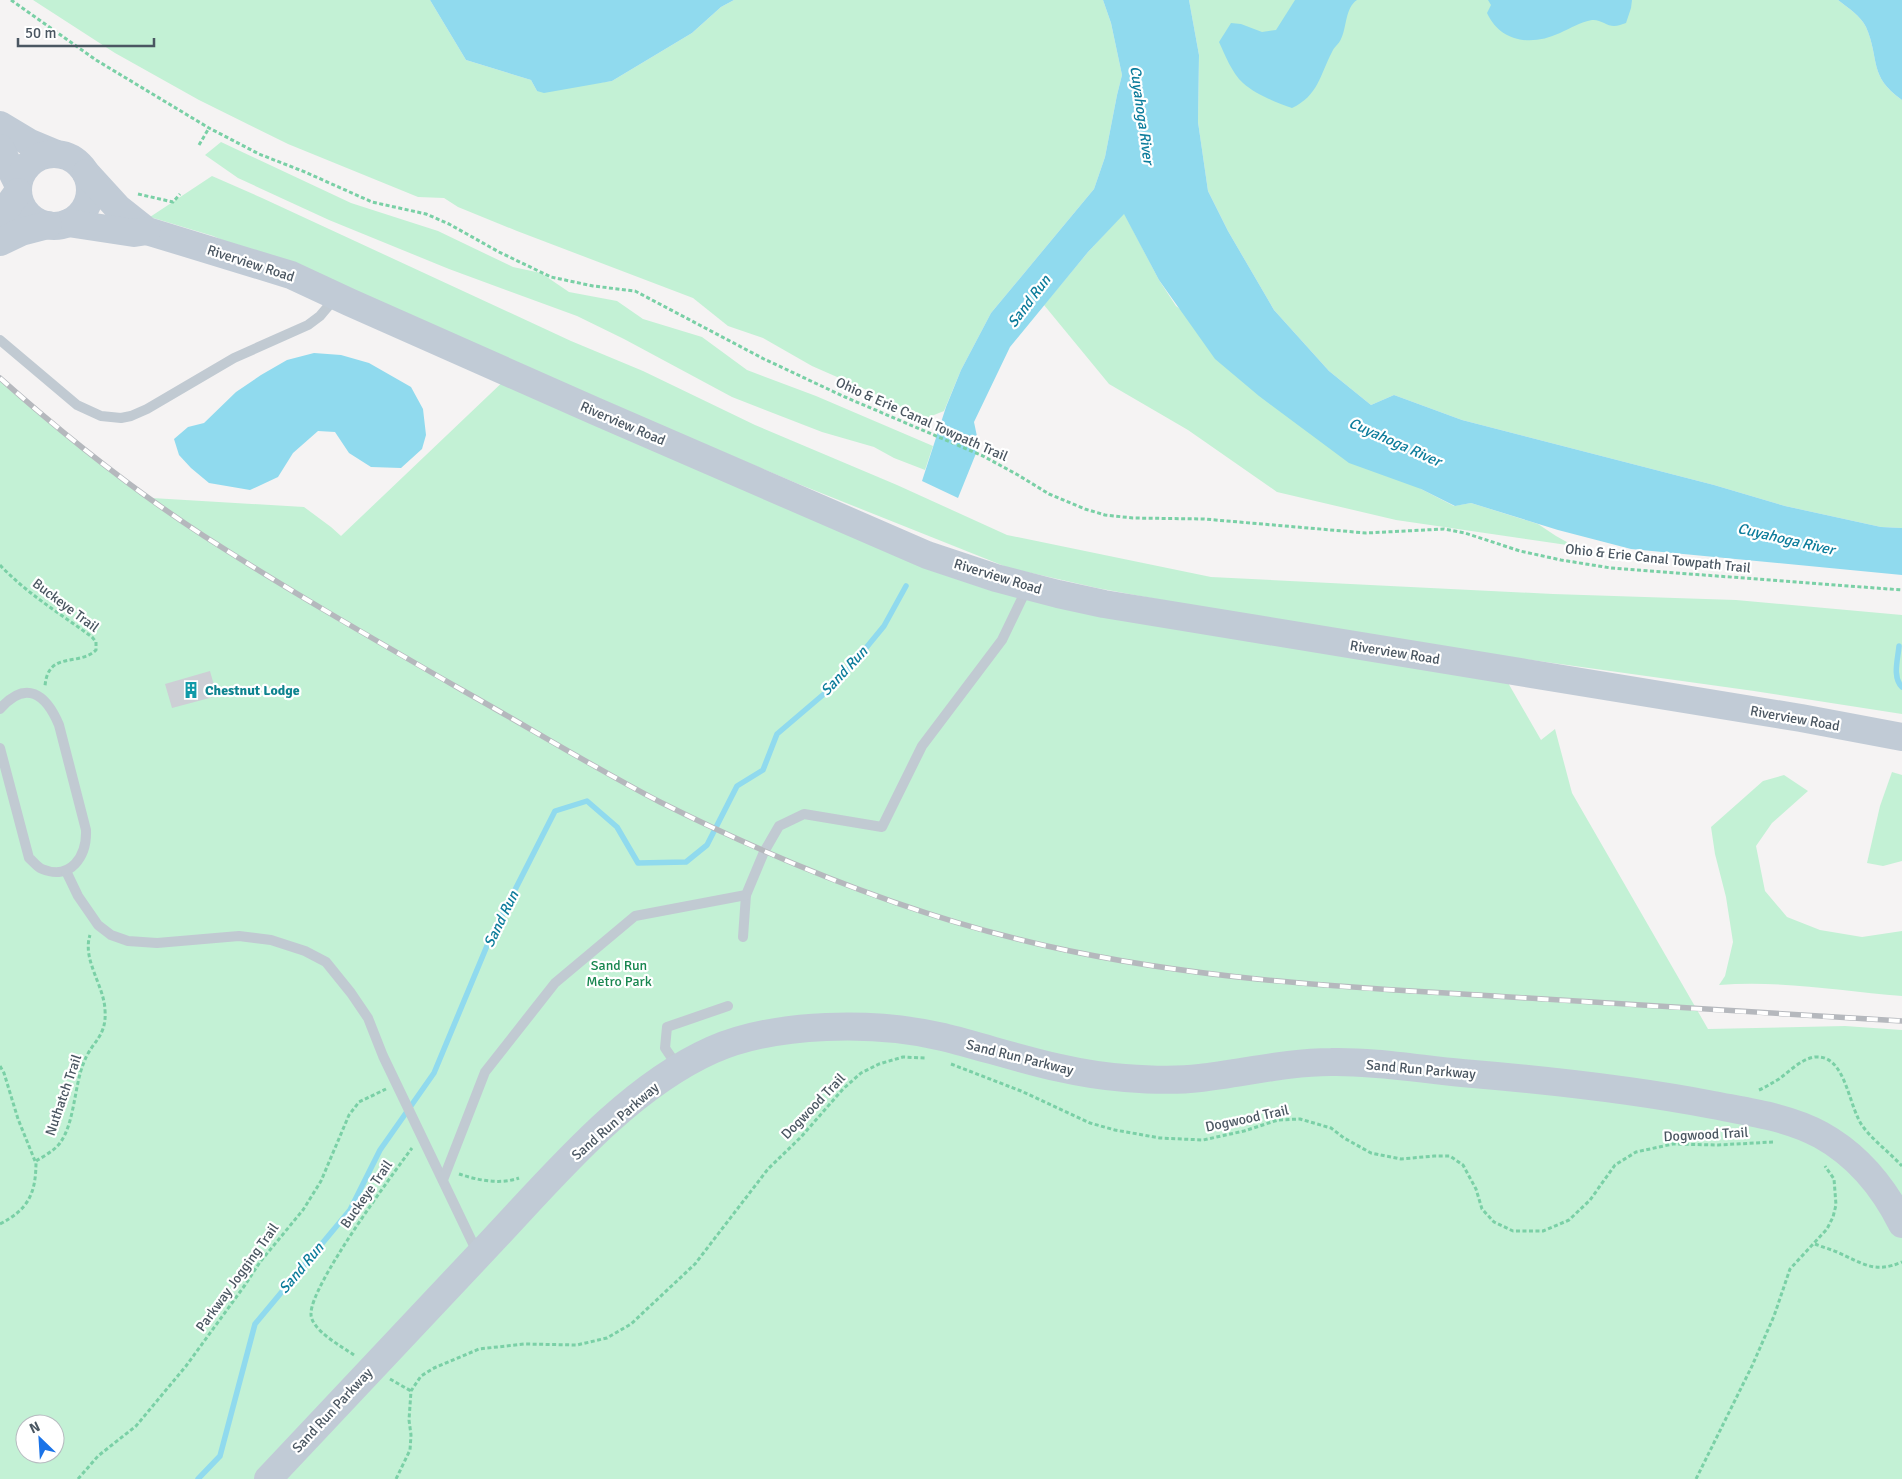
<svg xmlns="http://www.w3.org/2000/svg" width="1902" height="1479" viewBox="0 0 1902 1479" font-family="Signika,sans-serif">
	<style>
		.green { fill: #c3f1d5; fill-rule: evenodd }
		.water { fill: #90daee }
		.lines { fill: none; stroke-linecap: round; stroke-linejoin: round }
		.stream { stroke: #90daee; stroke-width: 5.5 }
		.building { fill: #cdcfd5 }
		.path { stroke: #7ad0a6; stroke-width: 3; stroke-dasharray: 4 2.5; stroke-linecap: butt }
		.lane { stroke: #c1cad2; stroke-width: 10 }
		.secondary { stroke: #c1cbd6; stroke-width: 28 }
		.rail-casing { stroke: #b5b8bd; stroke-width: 5.5 }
		.rail { stroke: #fff; stroke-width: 4; stroke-dasharray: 11; stroke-linecap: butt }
		.labels { text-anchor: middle; stroke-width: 4.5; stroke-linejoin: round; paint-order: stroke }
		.street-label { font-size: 14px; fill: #4a5661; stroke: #fff }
		.culture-label { font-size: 14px; font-weight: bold; fill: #0d838f; stroke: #fff; text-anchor: start }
		.park-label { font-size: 14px; fill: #17864f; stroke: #fff }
		.water-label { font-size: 15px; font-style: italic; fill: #0c7c9b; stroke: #fff }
	</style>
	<rect width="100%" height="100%" fill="#f5f3f3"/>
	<g class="green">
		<path d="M33 0H430L466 60 531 80 537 91 612 81 692 33 721 7 734 0H1103L1111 23 1122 75 1117 95 1105 157 1094 189 991 313 961 370 944 411 924 419 869 391 812 366 763 338 728 326 693 298 517 231 458 207 444 198 418 197 288 144 199 100 115 53Z"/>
		<path d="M1189 0H1838C1847 7 1861 16 1866 27 1880 59 1868 76 1902 100V528L1881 527 1785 506 1714 485 1462 420 1394 395 1371 405 1329 371 1274 310 1228 231 1208 191 1198 122 1199 55Z"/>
		<path d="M221 142 351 203 438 231 513 267 541 273 569 292 617 301 643 319 702 337 747 370 816 396 933 446 925 470 894 458 874 447 822 432 732 397 624 339 577 316 449 269 329 220 238 178 205 155Z"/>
		<path d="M212 176 262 198 571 341 643 371 755 425 897 485 1007 535 1211 577 1553 594 1736 600 1902 615V714L1754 691 1351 635 1097 588 1009 568 796 483 213 236 150 217Z"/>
		<path d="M1124 213 1159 280 1176 306 1421 489 1454 506 1471 503 1538 524 1556 536 1574 546 1396 520 1277 492 1188 430 1109 384 1044 305 1088 252Z"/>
		<path d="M511 374 927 555 1500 669 1541 740 1555 729 1572 793 1708 1029 1845 1026 1902 1030V1479H0V378L38 411 108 467 152 498 304 507 331 527 341 536ZM25 1424H55V1454H25Z"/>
		<path d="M1892 772 1902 775V861L1883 866 1867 863 1880 806Z"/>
		<path d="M1784 775 1808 791 1772 823 1756 846 1765 891 1787 917 1820 930 1862 937 1902 931V996C1842 991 1779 980 1719 985L1725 976 1733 942 1726 897 1715 854 1711 827 1763 781Z"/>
	</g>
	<g class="water">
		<path d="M430 0H734L721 7 692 33 612 81 544 93 537 91 531 80 466 60Z"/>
		<path d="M1103 0H1189L1199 55 1198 122 1208 191 1228 231 1274 310 1329 371 1371 405 1394 395 1462 420 1714 485 1785 506 1881 527 1902 528V575L1631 549 1558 530 1471 503 1455 506 1421 489 1349 463 1259 396 1215 359 1159 280 1124 214 1088 252 1010 347 974 422 979 446 958 498 922 481 946 407 961 370 991 313 1094 189 1105 157 1117 95 1122 75 1111 23Z"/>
		<path d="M1295 0H1357C1345 8 1347 27 1341 39 1339 44 1334 47 1332 52 1320 75 1318 96 1292 108 1277 103 1255 94 1243 83 1232 73 1225 55 1219 42L1231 23 1241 24 1262 32 1276 30Z"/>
		<path d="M1488 0H1632L1631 8 1626 23C1622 24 1618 26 1614 26 1607 26 1600 19 1592 20 1580 22 1571 28 1560 33 1532 46 1501 43 1487 13L1491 5Z"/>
		<path d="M1838 0H1902V100C1868 76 1880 59 1866 27 1861 16 1847 7 1838 0Z"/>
		<path d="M314 353 341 355 369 363 411 387 423 409 426 435 422 449 401 468 371 467 349 453 335 432 318 431 293 453 278 477 250 490 209 483 191 468 179 455 174 439 188 427 204 423 236 392 261 375 287 360Z"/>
	</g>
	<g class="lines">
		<g class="stream">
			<path d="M1899 646C1898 659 1892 677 1902 687"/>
			<path d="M198 1479 220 1456 255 1324 350 1210 380 1150 434 1073 489 941 555 811 587 801 617 827 638 863 686 862 707 845 737 786 763 770 777 734 838 682 884 626 906 586"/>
		</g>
	</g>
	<path class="building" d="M210 671 217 696 172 708 165 684Z"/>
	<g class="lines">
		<g class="path">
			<path d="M11 0 96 60 209 128 259 154 305 172 372 202 426 214 449 224 499 252 551 277 593 286 635 291 764 359 845 397 983 456 1018 475 1049 494 1085 509 1105 515 1133 518 1204 519 1366 533 1444 529 1465 533 1520 551 1561 560 1611 568 1902 590"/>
			<path d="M199 145 209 128"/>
			<path d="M138 194 173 202 180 194"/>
			<path d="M0 565C27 594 61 614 92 637L96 642V650C79 667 48 650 45 686"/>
			<path d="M951 1064 1021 1091 1090 1123 1115 1130 1160 1138 1203 1140 1244 1131 1278 1120 1300 1119 1331 1128 1344 1138 1371 1153 1401 1159 1434 1156H1450L1463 1165 1476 1189 1482 1209 1494 1222 1513 1231H1543L1569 1220 1590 1200 1615 1165 1636 1152 1673 1144 1718 1145 1773 1142"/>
			<path d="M0 1066 4 1073 18 1119 35 1161"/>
			<path d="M1759 1090C1766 1087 1772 1083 1779 1079 1790 1071 1801 1059 1815 1057 1847 1054 1848 1109 1864 1128 1875 1142 1890 1153 1902 1166"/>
			<path d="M459 1174C477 1180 500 1185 519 1178"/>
			<path d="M0 1224C29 1209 36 1193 36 1161 44 1156 54 1151 60 1143 75 1122 74 1086 84 1062 92 1041 107 1037 105 1010 104 985 82 960 90 935"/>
			<path d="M1815 1244C1822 1247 1830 1249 1837 1252 1862 1263 1874 1274 1902 1262"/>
			<path d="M354 1355C341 1346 311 1330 311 1314 310 1286 392 1175 412 1148"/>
			<path d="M390 1379 411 1391"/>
			<path d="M78 1479 98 1456 136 1426 186 1366 245 1285 260 1262 303 1210 321 1181 349 1115 359 1102 386 1089"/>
			<path d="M396 1479 410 1450 411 1435 409 1420 411 1391 421 1376 434 1368 479 1349 524 1344 577 1345 607 1338 631 1324 695 1264 768 1169 801 1137 843 1089 861 1073 879 1064 903 1057 925 1058"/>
			<path d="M1696 1479 1752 1366 1774 1316 1790 1269 1827 1229 1833 1217 1836 1205 1834 1179 1825 1166"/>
		</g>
		<g class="lane">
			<path d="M0 340 77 405 101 416 121 418 131 416 147 409 234 358 308 325 320 316 336 297"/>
			<path d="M0 709C26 679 46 694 59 725L86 830C87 856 71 881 42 869 37 867 33 861 29 858L0 748"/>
			<path d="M66 871 78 896 98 925 111 935 128 941 157 943 239 936 271 940 305 951 326 962 351 993 368 1018 383 1056 478 1254"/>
			<path d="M743 937 746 895"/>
			<path d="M678 1067 665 1048 667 1027 728 1006"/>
			<path d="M443 1180 485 1072 555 983 635 916 746 895 764 852 779 826 804 814 882 827 922 746 1002 640 1027 588"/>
		</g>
		<g class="secondary">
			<path d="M0 125 30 143 54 153"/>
			<path d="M0 148 18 184"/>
			<circle cx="54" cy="190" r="36"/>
			<path d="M86 173 118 208 147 231 291 275 349 302 595 411 927 555 996 578 1058 594 1104 604 1801 718 1902 737"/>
			<path d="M0 217 18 192"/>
			<path d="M68 223 134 233 147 231"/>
			<path d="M0 242 21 232 48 225"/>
			<path d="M268 1479C343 1399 418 1319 493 1240 556 1173 627 1088 712 1050 776 1022 875 1021 943 1037 1003 1052 1063 1074 1125 1078 1150 1080 1176 1081 1200 1078 1244 1073 1287 1062 1331 1062 1374 1061 1419 1069 1462 1073 1546 1080 1630 1089 1713 1105 1749 1112 1788 1117 1821 1135 1857 1155 1884 1188 1902 1224"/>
		</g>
		<g class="rail-casing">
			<path id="rail" d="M0 378C64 435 132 489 204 536 288 590 375 640 462 690 528 727 593 767 660 802 784 864 912 916 1047 946 1189 978 1334 987 1478 995 1620 1004 1761 1013 1902 1021"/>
		</g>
		<use href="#rail" class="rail"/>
	</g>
	<defs>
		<g id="building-bare" transform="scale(1.35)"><path d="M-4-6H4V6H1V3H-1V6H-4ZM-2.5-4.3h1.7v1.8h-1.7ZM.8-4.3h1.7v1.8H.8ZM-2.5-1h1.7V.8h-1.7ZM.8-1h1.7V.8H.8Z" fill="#0f9aa8" stroke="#fff" stroke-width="2.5" paint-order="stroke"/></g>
	</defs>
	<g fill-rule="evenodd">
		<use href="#building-bare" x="191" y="690"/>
	</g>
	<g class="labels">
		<g class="street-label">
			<text transform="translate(251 263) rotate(18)" y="5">Riverview Road</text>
			<text transform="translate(922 419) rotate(24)" y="5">Ohio &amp; Erie Canal Towpath Trail</text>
			<text transform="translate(623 423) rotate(23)" y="5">Riverview Road</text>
			<text transform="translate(1658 558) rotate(6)" y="5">Ohio &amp; Erie Canal Towpath Trail</text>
			<text transform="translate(998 576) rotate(17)" y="5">Riverview Road</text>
			<text transform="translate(66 605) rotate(37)" y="5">Buckeye Trail</text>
			<text transform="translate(1395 652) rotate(9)" y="5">Riverview Road</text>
			<text transform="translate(1795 718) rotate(10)" y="5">Riverview Road</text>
			<text transform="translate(1020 1057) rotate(14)" y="5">Sand Run Parkway</text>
			<text transform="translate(1421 1069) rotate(5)" y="5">Sand Run Parkway</text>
			<text transform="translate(63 1095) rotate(-71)" y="5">Nuthatch Trail</text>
			<text transform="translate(813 1106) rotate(-46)" y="5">Dogwood Trail</text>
			<text transform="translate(1247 1118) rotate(-12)" y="5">Dogwood Trail</text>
			<text transform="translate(615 1121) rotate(-41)" y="5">Sand Run Parkway</text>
			<text transform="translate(1706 1134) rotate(-3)" y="5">Dogwood Trail</text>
			<text transform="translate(366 1194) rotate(-55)" y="5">Buckeye Trail</text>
			<text transform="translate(237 1277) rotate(-54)" y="5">Parkway Jogging Trail</text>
			<text transform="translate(332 1410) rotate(-47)" y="5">Sand Run Parkway</text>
		</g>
		<g class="culture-label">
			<text x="205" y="695">Chestnut Lodge</text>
		</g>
		<g class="park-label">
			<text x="619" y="970">Sand Run<tspan x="619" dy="16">Metro Park</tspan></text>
		</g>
		<g class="water-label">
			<text transform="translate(1142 115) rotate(82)" y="5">Cuyahoga River</text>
			<text transform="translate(1029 301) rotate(-53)" y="5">Sand Run</text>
			<text transform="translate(1395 442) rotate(24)" y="5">Cuyahoga River</text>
			<text transform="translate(1786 539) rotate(13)" y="5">Cuyahoga River</text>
			<text transform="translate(844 671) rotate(-47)" y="5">Sand Run</text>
			<text transform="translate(501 919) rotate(-64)" y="5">Sand Run</text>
			<text transform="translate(301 1268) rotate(-50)" y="5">Sand Run</text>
		</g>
	</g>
	<g transform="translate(40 1439) rotate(335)"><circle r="24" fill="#ffffff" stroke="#b7bbc0"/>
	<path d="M0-4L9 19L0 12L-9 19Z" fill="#1a73e8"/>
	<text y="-8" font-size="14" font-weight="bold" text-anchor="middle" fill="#4a5661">N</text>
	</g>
	<path d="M18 38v8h136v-8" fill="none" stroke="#4a5661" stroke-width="2.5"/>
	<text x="25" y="38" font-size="15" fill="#4a5661" stroke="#ffffff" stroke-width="4" paint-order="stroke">50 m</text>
</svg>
